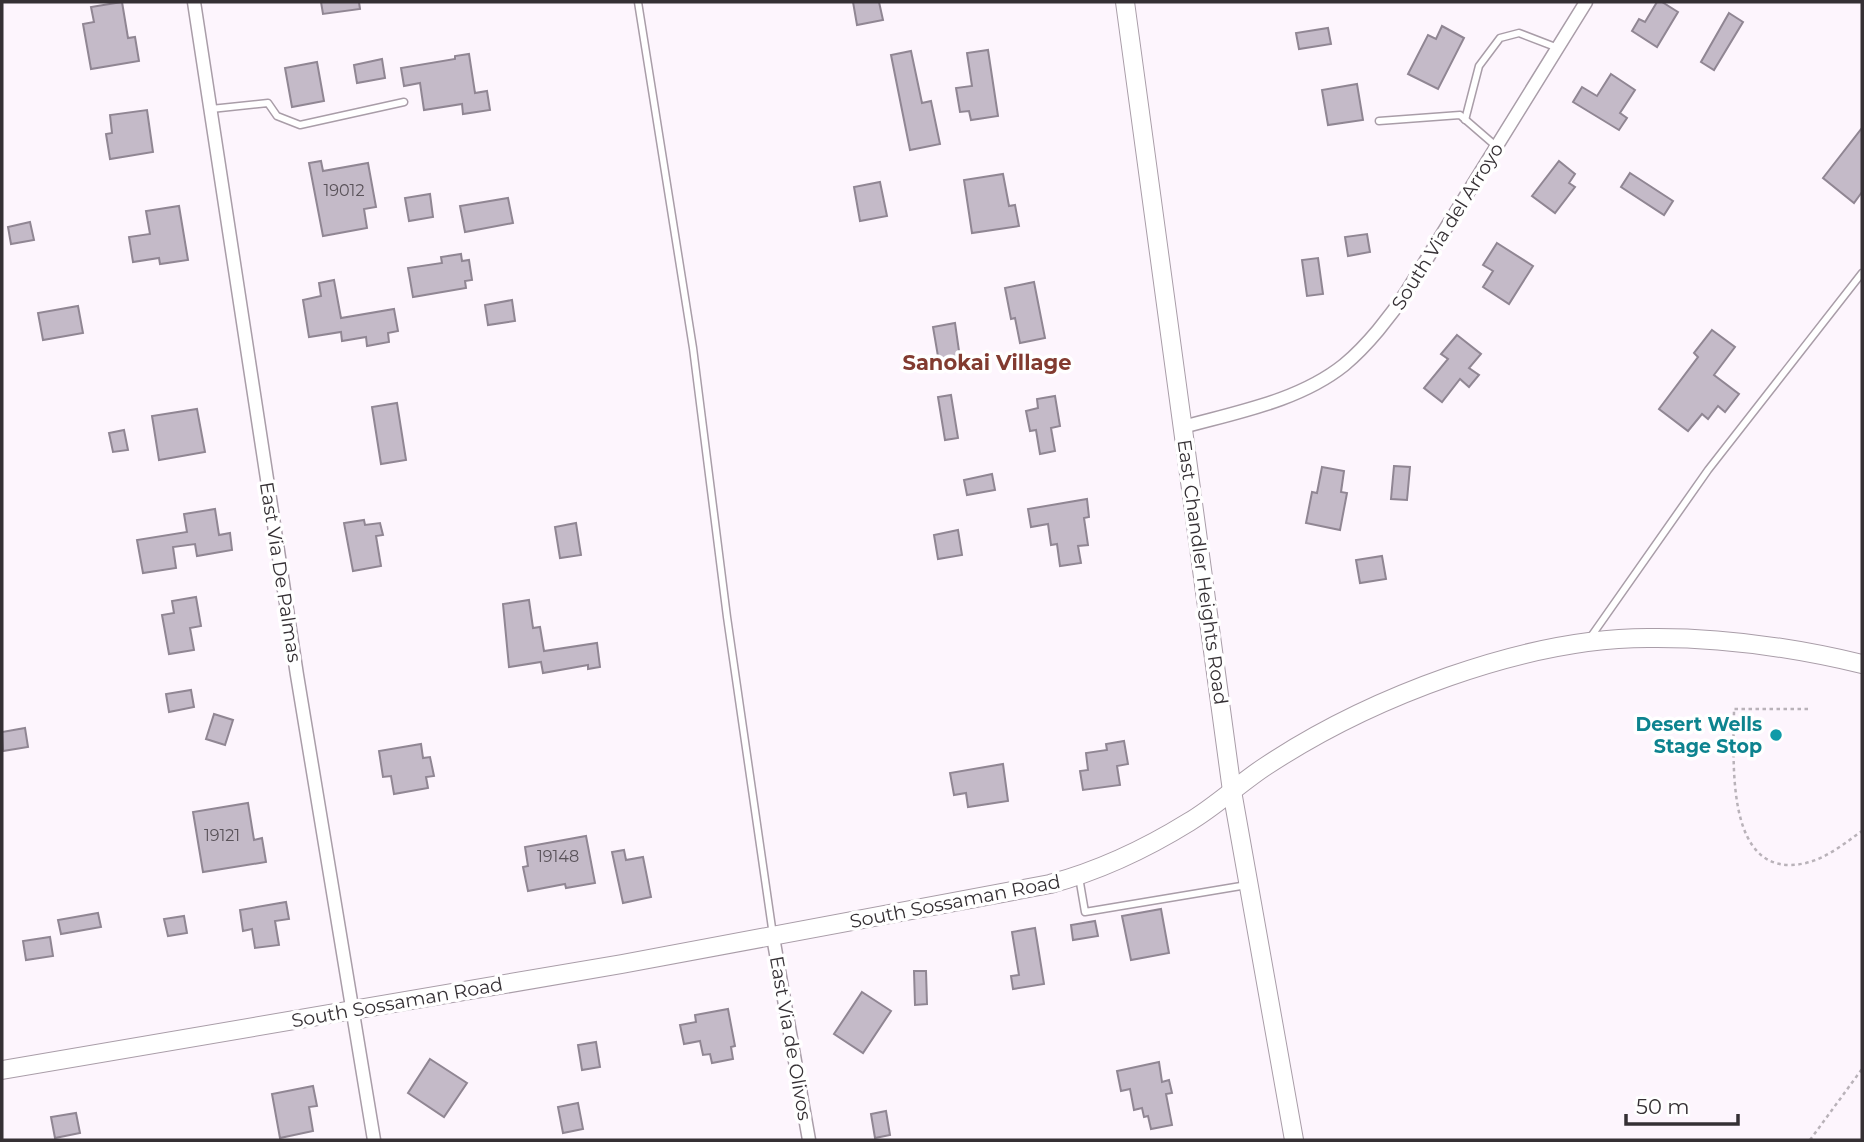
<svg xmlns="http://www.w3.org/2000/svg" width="1864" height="1142" viewBox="0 0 1864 1142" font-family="Montserrat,sans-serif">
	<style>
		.building { fill: #c4bac8; stroke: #908693; stroke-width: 2 }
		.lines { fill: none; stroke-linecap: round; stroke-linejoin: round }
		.service-casing { stroke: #a99da8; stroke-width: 9 }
		.minor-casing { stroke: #a99da8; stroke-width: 15 }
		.secondary-casing { stroke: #a99da8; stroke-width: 20 }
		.path { stroke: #b9b2b9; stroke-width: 2.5; stroke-dasharray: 3.5 3.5; stroke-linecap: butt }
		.service { stroke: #fff; stroke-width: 6 }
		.minor { stroke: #fff; stroke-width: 12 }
		.secondary { stroke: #fff; stroke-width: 18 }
		.culture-dot { fill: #0f9aa8; stroke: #fff; stroke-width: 2.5 }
		.labels { text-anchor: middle; stroke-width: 7; stroke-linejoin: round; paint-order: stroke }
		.number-label { font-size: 16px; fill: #595259 }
		.street-label { font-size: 19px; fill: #353034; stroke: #fff }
		.culture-label { font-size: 19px; font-weight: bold; fill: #0d838f; stroke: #fff; text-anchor: end }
		.neighbourhood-label { font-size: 21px; font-weight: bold; fill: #823b30; stroke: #fff }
	</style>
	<rect width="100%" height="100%" fill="#fdf5fd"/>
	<g class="building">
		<path d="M122 2 128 38 135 37 139 61 91 69 83 24 94 22 91 7Z"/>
		<path d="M321 2H359L360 9 323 14Z"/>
		<path d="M853 2H879L883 20 857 25Z"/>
		<path d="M1657 2H1662L1678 12 1657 47 1632 31 1639 19 1645 22Z"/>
		<path d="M1729 13 1743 22 1714 70 1701 62Z"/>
		<path d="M1442 26 1464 38 1438 89 1408 74 1428 35 1436 39Z"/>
		<path d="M1328 28 1331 44 1299 49 1296 33Z"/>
		<path d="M988 50 998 116 971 120 969 111 960 112 956 88 972 86 967 53Z"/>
		<path d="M911 51 922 103 931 101 940 144 910 150 891 55Z"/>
		<path d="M469 54 475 93 487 91 490 110 463 114 462 104 424 110 420 83 404 86 401 68 455 59V56Z"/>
		<path d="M382 59 385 78 357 83 354 65Z"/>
		<path d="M317 62 324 101 292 107 285 68Z"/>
		<path d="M1611 74 1635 90 1620 113 1627 118 1619 130 1573 102 1582 87 1597 96Z"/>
		<path d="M1357 84 1363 120 1328 125 1322 90Z"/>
		<path d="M147 110 153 152 110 159 106 134 112 133 110 115Z"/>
		<path d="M1862 128V192L1854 203 1823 178Z"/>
		<path d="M321 161 323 171 368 163 376 207 364 209 367 228 323 236 309 163Z"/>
		<path d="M1559 161 1575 174 1569 183 1575 187 1555 213 1532 196Z"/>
		<path d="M1630 173 1673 201 1664 215 1621 187Z"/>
		<path d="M1003 174 1009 206 1015 205 1019 226 972 233 964 180Z"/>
		<path d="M880 182 887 216 860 221 854 187Z"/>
		<path d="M430 194 433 217 409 221 405 198Z"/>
		<path d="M508 198 513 223 465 232 460 206Z"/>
		<path d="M179 206 188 260 160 264 159 258 133 262 129 237 150 234 146 211Z"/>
		<path d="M30 222 34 240 11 244 8 227Z"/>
		<path d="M1367 234 1370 252 1348 256 1345 237Z"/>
		<path d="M1497 243 1533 266 1509 304 1483 287 1493 271 1483 265Z"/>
		<path d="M461 254 462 261 469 260 472 280 465 281 466 288 413 297 408 268 442 263 441 257Z"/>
		<path d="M1318 258 1323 294 1307 296 1302 260Z"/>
		<path d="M334 280 341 318 394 309 398 331 388 333 389 342 367 346 366 337 342 341 341 332 309 337 303 300 321 296 319 283Z"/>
		<path d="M1034 282 1045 338 1020 343 1015 318 1011 319 1005 288Z"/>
		<path d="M512 300 515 321 488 325 485 305Z"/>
		<path d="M78 306 83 333 43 340 38 313Z"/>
		<path d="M955 323 961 365 940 368 933 327Z"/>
		<path d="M1712 330 1735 347 1714 375 1739 394 1725 412 1718 406 1708 419 1702 414 1688 431 1659 409 1698 357 1694 353Z"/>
		<path d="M1457 335 1481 354 1469 368 1479 375 1469 387 1460 379 1442 402 1424 388 1448 359 1441 354Z"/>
		<path d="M951 395 958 438 945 440 938 397Z"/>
		<path d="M1055 396 1060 426 1051 428 1055 451 1040 454 1036 430 1030 431 1026 411 1038 408 1037 399Z"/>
		<path d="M397 403 406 460 381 464 372 407Z"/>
		<path d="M197 409 205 452 159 460 152 416Z"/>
		<path d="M124 430 128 450 113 452 109 433Z"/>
		<path d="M1394 466 1410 467 1407 500 1391 499Z"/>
		<path d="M1322 467 1344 471 1341 492 1347 493 1340 530 1306 523 1312 492 1317 493Z"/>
		<path d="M992 474 995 490 967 495 964 480Z"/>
		<path d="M1087 499 1089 517 1084 518 1088 545 1078 546 1081 563 1060 566 1057 544 1051 545 1048 524 1031 527 1028 509Z"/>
		<path d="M215 509 219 535 230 533 232 550 197 556 195 544 173 547 176 568 143 573 137 540 187 532 184 514Z"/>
		<path d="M364 520 365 525 380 523 383 535 376 536 381 566 353 571 344 523Z"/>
		<path d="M576 523 581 555 560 558 555 527Z"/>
		<path d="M958 530 962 555 938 559 934 535Z"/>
		<path d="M1382 556 1386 579 1360 583 1356 560Z"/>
		<path d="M196 597 201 626 190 628 194 650 169 654 162 615 174 613 172 601Z"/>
		<path d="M529 600 533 628 540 627 544 651 597 643 600 667 588 669V665L543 673 541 662 509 667 503 604Z"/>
		<path d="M191 690 194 707 169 712 166 694Z"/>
		<path d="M214 714 233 720 225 745 206 739Z"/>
		<path d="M25 728 28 747 3 751 2 732Z"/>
		<path d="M1124 741 1128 764 1117 766 1120 785 1083 790 1080 771 1088 770 1086 753 1107 750 1106 744Z"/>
		<path d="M421 744 423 758 430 757 434 776 426 777 428 788 394 794 391 776 383 777 379 751Z"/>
		<path d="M1003 764 1008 801 968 807 966 793 954 795 950 773Z"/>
		<path d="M248 803 254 840 262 838 266 862 203 872 193 812Z"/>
		<path d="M586 836 595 883 566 888 565 884 528 891 523 867 528 866 525 847Z"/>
		<path d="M624 850 626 860 643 857 651 897 623 903 612 852Z"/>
		<path d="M286 902 289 919 275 921 279 945 255 948 252 929 243 931 240 910Z"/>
		<path d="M1161 909 1169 953 1131 960 1122 916Z"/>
		<path d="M98 913 101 927 61 934 58 920Z"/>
		<path d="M184 916 187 933 168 936 164 919Z"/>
		<path d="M1095 921 1098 936 1073 940 1071 925Z"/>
		<path d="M1035 928 1044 984 1013 989 1011 976 1019 975 1012 932Z"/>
		<path d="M50 937 53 956 26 960 23 941Z"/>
		<path d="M914 971H926L927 1004 915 1005Z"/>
		<path d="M862 992 891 1011 863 1053 834 1034Z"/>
		<path d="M728 1009 735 1046 731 1047 733 1059 712 1063 710 1054 703 1055 700 1041 684 1044 680 1025 696 1022 695 1015Z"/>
		<path d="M596 1042 600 1067 582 1070 578 1045Z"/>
		<path d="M430 1059 467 1083 444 1117 408 1093Z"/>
		<path d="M1159 1062 1162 1082 1169 1080 1172 1093 1166 1094 1172 1125 1151 1129 1148 1116 1144 1117 1142 1108 1134 1110 1130 1089 1121 1091 1117 1071Z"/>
		<path d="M313 1086 317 1106 309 1107 313 1131 280 1138 272 1094Z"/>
		<path d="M578 1103 583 1129 563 1133 558 1107Z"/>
		<path d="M886 1111 890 1135 875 1138 871 1114Z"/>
		<path d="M76 1113 80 1133 55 1138 51 1117Z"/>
	</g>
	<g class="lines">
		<g class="service-casing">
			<g id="service">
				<path d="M638 2 693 348 727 617 773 935"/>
				<path d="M211 109 268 103 277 116 300 125 404 102"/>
				<path d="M1465 120 1479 66 1500 38 1519 33 1558 48"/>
				<path d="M1379 121 1460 115 1497 147"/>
				<path d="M1590 638 1708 470 1862 273"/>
				<path d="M1079 877 1085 912 1247 885"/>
			</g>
		</g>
		<g class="minor-casing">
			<g id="minor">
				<path d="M194 2 297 675 374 1140"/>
				<path d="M1183 427C1237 412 1299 401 1344 365 1367 346 1391 316 1407 291L1586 2"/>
				<path d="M773 937 809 1140"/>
			</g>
		</g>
		<g class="secondary-casing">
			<g id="secondary">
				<path d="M1125 2 1232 791 1294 1140"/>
				<path d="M2 1070 622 964 1050 884C1098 871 1147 848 1189 822 1216 806 1240 783 1266 766 1369 698 1524 638 1648 638 1721 637 1791 647 1862 664"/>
			</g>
		</g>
		<g class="path">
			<path d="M1808 709H1734C1734 758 1723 882 1806 863 1827 858 1845 843 1862 831"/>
			<path d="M1810 1140 1862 1069"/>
		</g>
		<use href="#service" class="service"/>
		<use href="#minor" class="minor"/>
		<use href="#secondary" class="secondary"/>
	</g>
	<circle class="culture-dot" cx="1776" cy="735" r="7"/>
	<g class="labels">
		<g class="number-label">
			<text x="344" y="196">19012</text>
			<text x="222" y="841">19121</text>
			<text x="558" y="862">19148</text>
		</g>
		<g class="street-label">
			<text transform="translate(1447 226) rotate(-58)" y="7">South Via del Arroyo</text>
			<text transform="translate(281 572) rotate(81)" y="7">East Via De Palmas</text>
			<text transform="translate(1203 572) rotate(82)" y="7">East Chandler Heights Road</text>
			<text transform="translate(955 901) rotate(-11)" y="7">South Sossaman Road</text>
			<text transform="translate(397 1002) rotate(-10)" y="7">South Sossaman Road</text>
			<text transform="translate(791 1038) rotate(80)" y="7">East Via de Olivos</text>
		</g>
		<g class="culture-label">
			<text x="1762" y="731">Desert Wells<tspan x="1762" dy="22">Stage Stop</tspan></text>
		</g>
		<g class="neighbourhood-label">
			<text x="987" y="370">Sanokai Village</text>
		</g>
	</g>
	<rect width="1864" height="1142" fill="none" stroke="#353034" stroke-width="7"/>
	<path d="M1626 1114v10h112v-10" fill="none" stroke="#353034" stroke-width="3.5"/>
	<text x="1636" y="1114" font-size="21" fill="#353034" stroke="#ffffff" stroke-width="5" paint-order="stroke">50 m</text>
</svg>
